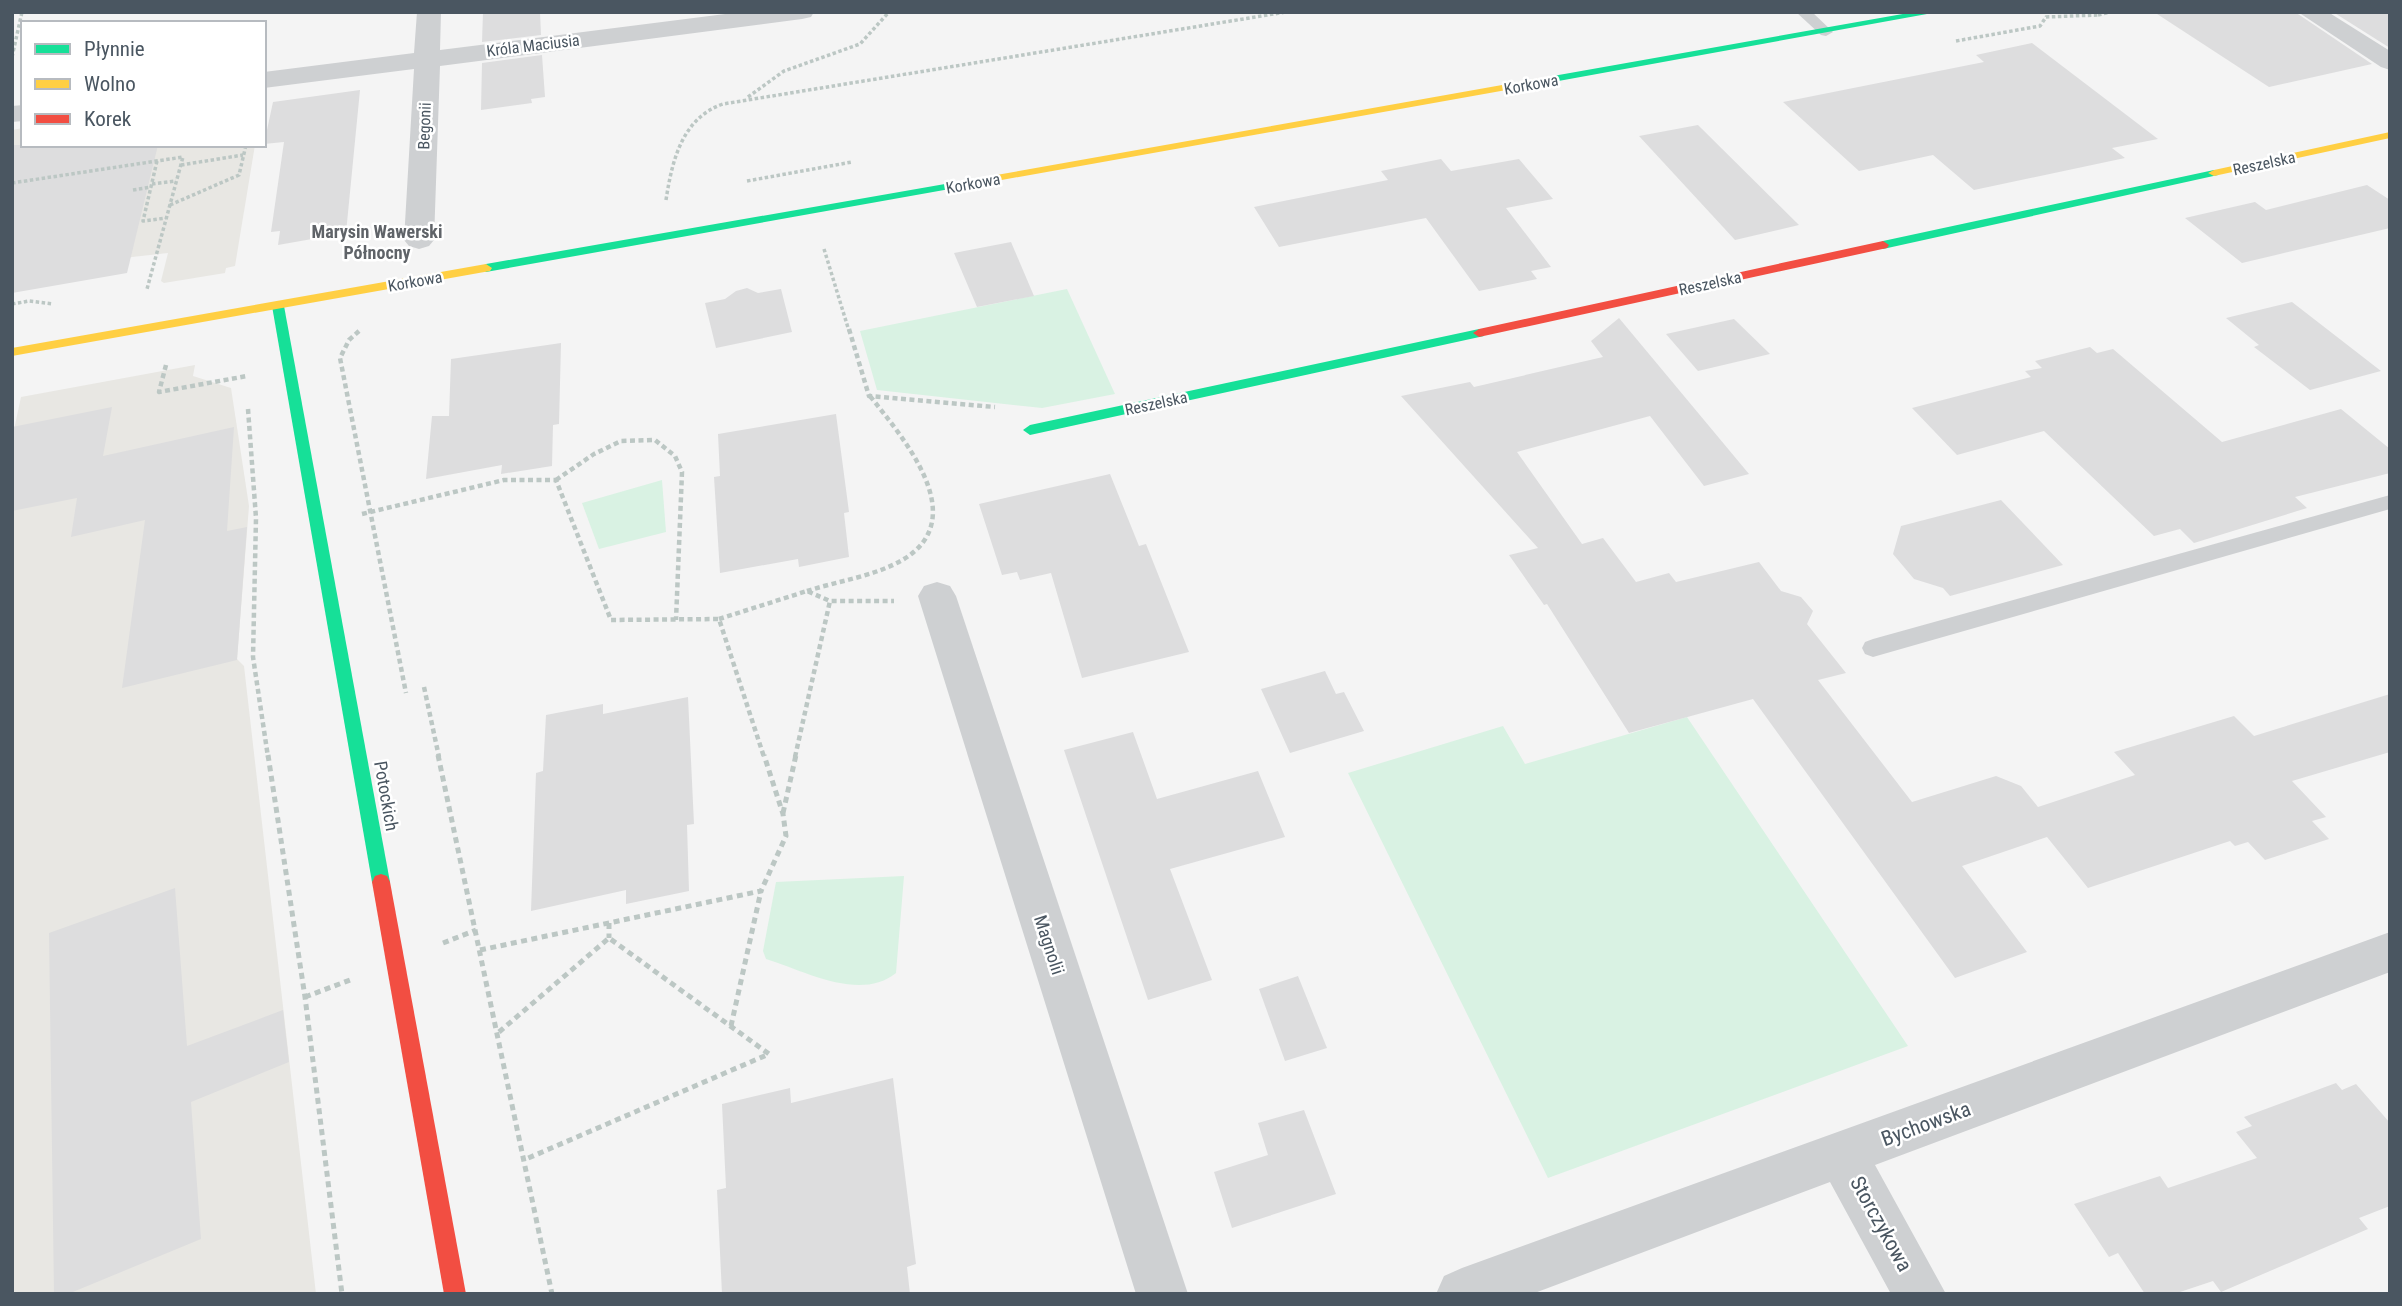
<svg xmlns="http://www.w3.org/2000/svg" width="2402" height="1306" viewBox="0 0 2402 1306" font-family="'Roboto Condensed',sans-serif">
	<style>
		.commercial { fill: #e8e7e3 }
		.green { fill: #d9f2e3 }
		.building { fill: #ddddde }
		.lines { fill: none; stroke-linecap: round; stroke-linejoin: round }
		.path-far2 { stroke: #bcc7c4; stroke-width: 3.5; stroke-dasharray: 3.5 2.5; stroke-linecap: butt }
		.path-far1 { stroke: #bcc7c4; stroke-width: 4.5; stroke-dasharray: 5 3.5; stroke-linecap: butt }
		.path { stroke: #bcc7c4; stroke-width: 5; stroke-dasharray: 6 4.5; stroke-linecap: butt }
		.lane { fill: #ced0d2; fill-rule: evenodd }
		.street { fill: #ced0d2; fill-rule: evenodd }
		.fast { fill: #16e098; fill-rule: evenodd }
		.slow { fill: #ffcf43; fill-rule: evenodd }
		.jam { fill: #f24e42; fill-rule: evenodd }
		.labels { text-anchor: middle; stroke-width: 5; stroke-linejoin: round; paint-order: stroke }
		.far-street-label { font-size: 16px; fill: #4a5661; stroke: #fff }
		.far-quarter-label { font-size: 18px; font-weight: bold; fill: #5f6368; stroke: #fff }
		.street-label { font-size: 18px; fill: #4a5661; stroke: #fff }
		.near-street-label { font-size: 21px; fill: #4a5661; stroke: #fff }
	</style>
	<rect width="100%" height="100%" fill="#f4f4f4"/>
	<g class="commercial">
		<path d="M23 128V145H255L235 266 226 268 225 273 164 283 161 281 168 253 132 257 28 274 12 293V130Z"/>
		<path d="M195 365 193 376 231 388 249 506 237 659 244 666 316 1294H12V439L21 397Z"/>
	</g>
	<g class="green">
		<path d="M1067 289 1115 394 1042 408 877 390 860 331Z"/>
		<path d="M662 480 666 532 599 549 582 503Z"/>
		<path d="M1687 717 1908 1046 1548 1178 1348 773 1503 726 1525 764Z"/>
		<path d="M904 876 896 973C860 1002 805 971 766 959L763 951 776 882Z"/>
	</g>
	<g class="building">
		<path d="M483 12H540L541 35 482 42Z"/>
		<path d="M2154 12H2295L2372 64 2269 87Z"/>
		<path d="M2333 12H2390V48Z"/>
		<path d="M2032 43 2158 139 2112 148 2125 158 1974 190 1933 155 1859 171 1783 102 1984 62 1976 55Z"/>
		<path d="M542 55 545 97 531 99 532 103 481 110 482 63Z"/>
		<path d="M360 90 346 233 278 245 280 231 271 232 284 142 264 144 273 102Z"/>
		<path d="M1698 125 1799 225 1735 240 1639 136Z"/>
		<path d="M12 145H158L127 273 12 293Z"/>
		<path d="M1441 159 1451 171 1519 159 1553 199 1506 208 1551 267 1531 271 1537 279 1479 291 1426 218 1279 247 1254 207 1388 180 1381 171Z"/>
		<path d="M2367 185 2390 200V228L2242 263 2185 218 2255 202 2266 210Z"/>
		<path d="M1011 242 1034 296 977 307 954 253Z"/>
		<path d="M747 288 758 293 781 289 792 332 716 348 705 303 725 299 736 291Z"/>
		<path d="M2292 302 2381 371 2310 390 2254 347 2259 345 2226 318Z"/>
		<path d="M1619 318 1749 474 1704 486 1650 416 1517 452 1582 544 1603 538 1636 582 1669 573 1676 582 1759 562 1781 591 1801 597 1813 611 1807 624 1846 673 1818 680 1912 802 1996 776 2021 786 2038 807 2135 775 2114 752 2234 716 2254 736 2390 694V752L2292 781 2326 817 2312 821 2329 839 2265 860 2248 842 2235 846 2230 841 2088 888 2047 837 1962 866 2027 952 1955 978 1753 699 1629 733 1547 604 1544 605 1509 555 1538 548 1401 396 1470 382 1474 387 1603 357 1591 341Z"/>
		<path d="M1734 319 1770 354 1698 371 1666 334Z"/>
		<path d="M561 343 559 424 553 425 552 466 501 474 502 465 426 479 432 416H449L451 359Z"/>
		<path d="M2090 347 2097 353 2113 349 2222 442 2341 409 2390 449V473L2295 497 2307 508 2194 543 2180 529 2154 536 2044 431 1957 455 1912 408 2031 377 2025 371 2042 368 2035 361Z"/>
		<path d="M112 407 103 456 234 427 227 531 247 527 237 660 122 688 145 520 71 537 77 498 12 511V427Z"/>
		<path d="M836 414 849 512 844 513 849 557 799 567 798 559 720 573 714 477 720 476 718 434Z"/>
		<path d="M1110 474 1139 546 1146 544 1189 652 1082 678 1051 573 1020 580 1017 572 1002 575 979 504Z"/>
		<path d="M2001 500 2063 565 1950 596 1943 588 1914 579 1893 554 1901 526Z"/>
		<path d="M1325 671 1336 694 1344 692 1364 731 1290 753 1261 689Z"/>
		<path d="M688 697 694 824 687 825 689 891 626 904V890L531 911 536 773 543 771 546 715 603 704V714Z"/>
		<path d="M1133 732 1157 799 1258 771 1285 837 1170 869 1212 980 1148 1000 1064 750Z"/>
		<path d="M175 888 187 1046 283 1010 289 1062 191 1102 201 1239 68 1294H54L49 933Z"/>
		<path d="M1298 976 1327 1048 1285 1061 1259 989Z"/>
		<path d="M893 1078 916 1264 907 1267 910 1294H722L717 1190 726 1188 722 1104 790 1088 791 1103Z"/>
		<path d="M2336 1083 2342 1090 2356 1084 2390 1123V1206L2359 1218 2368 1229 2221 1292 2213 1281 2174 1294H2145L2118 1253 2109 1257 2074 1204 2160 1176 2168 1188 2257 1158 2236 1132 2252 1126 2244 1117Z"/>
		<path d="M1304 1110 1336 1194 1232 1228 1214 1172 1268 1155 1258 1123Z"/>
	</g>
	<g class="lines">
		<g class="path-far2">
			<path d="M2098 15 2111 12"/>
			<path d="M1956 41 2040 26 2046 17 2098 15 2094 12"/>
			<path d="M12 57 22 12"/>
			<path d="M748 97 784 71 860 44 889 12"/>
			<path d="M157 161 143 221 166 218"/>
			<path d="M181 165 243 155"/>
			<path d="M747 181 852 162"/>
			<path d="M12 183 183 157 147 289"/>
			<path d="M152 184 176 181"/>
			<path d="M133 190 151 187"/>
			<path d="M666 200C672 161 682 118 723 104L1286 12"/>
			<path d="M170 205 239 175 246 145"/>
			<path d="M824 249 849 331"/>
			<path d="M12 304 29 301 53 304"/>
		</g>
		<g class="path-far1">
			<path d="M849 329 869 396 995 407"/>
			<path d="M359 331 349 340 340 358 406 693"/>
			<path d="M166 365 159 392 247 376"/>
			<path d="M248 409 256 518 253 657 268 757"/>
			<path d="M556 480 594 454 621 441 655 440 675 456 682 472 676 620"/>
			<path d="M362 514 504 480H556L611 620 719 619 764 757"/>
			<path d="M807 591C838 581 876 576 904 559 972 517 903 438 870 396"/>
			<path d="M719 619 807 591 830 601"/>
			<path d="M424 687 439 757"/>
			<path d="M795 757 830 601H894"/>
		</g>
		<g class="path">
			<path d="M268 755 305 997 342 1294"/>
			<path d="M438 755 552 1294"/>
			<path d="M783 813 796 755"/>
			<path d="M609 923V938"/>
			<path d="M443 943 476 930"/>
			<path d="M480 950 761 891 786 836 783 814 764 755"/>
			<path d="M305 997 350 980"/>
			<path d="M731 1026 761 891"/>
			<path d="M499 1032 609 938 769 1054 526 1159"/>
		</g>
		<g class="lane">
			<path d="M1796 12H1812L1833 32 1826 36 1821 35Z"/>
			<path d="M2390 495V509L1873 657 1865 654 1862 648 1865 642 1873 639Z"/>
		</g>
		<g class="street">
			<path d="M417 12H441L440 50 741 12H814L811 17 802 19 440 66 434 240 429 246 419 249 409 246 404 240 414 69 264 88V72L414 53Z"/>
			<path d="M2298 12H2328L2390 51V70L2381 67Z"/>
			<path d="M23 105V121L12 122V106Z"/>
			<path d="M937 582 950 586 956 596 1188 1294H1136L918 596 924 586Z"/>
			<path d="M2390 932V972L1875 1165 1946 1294H1891L1830 1182 1532 1294H1436L1444 1276 1462 1268Z"/>
		</g>
		<g class="fast">
			<path d="M1914 12H1938L1553 82 1548 79 1553 76Z"/>
			<path d="M2214 170 2220 173 2218 175 1883 249 1877 245 1883 241Z"/>
			<path d="M985 177 989 178V182L486 272 480 268 486 264Z"/>
			<path d="M278 302 284 306 390 882 387 888 381 890 375 888 372 882 272 306Z"/>
			<path d="M1479 329 1484 330V336L1030 435 1023 430 1030 425Z"/>
		</g>
		<g class="slow">
			<path d="M1553 76 1557 77V81L985 183 979 180 985 177Z"/>
			<path d="M2390 132V138L2214 176 2208 173 2214 170Z"/>
			<path d="M486 264 492 268 490 271 12 356V348Z"/>
		</g>
		<g class="jam">
			<path d="M1883 241 1889 245 1887 248 1479 337 1473 333 1479 329Z"/>
			<path d="M381 874 387 876 390 882 466 1294H444L372 882 375 876Z"/>
		</g>
	</g>
	<g class="labels">
		<g class="far-street-label">
			<text transform="translate(533 45) rotate(-7)" y="6">Króla Maciusia</text>
			<text transform="translate(1531 84) rotate(-10)" y="6">Korkowa</text>
			<text transform="translate(424 126) rotate(-88)" y="6">Begonii</text>
			<text transform="translate(2264 163) rotate(-12)" y="6">Reszelska</text>
			<text transform="translate(973 183) rotate(-10)" y="6">Korkowa</text>
			<text transform="translate(415 281) rotate(-10)" y="6">Korkowa</text>
			<text transform="translate(1710 283) rotate(-12)" y="6">Reszelska</text>
			<text transform="translate(1156 403) rotate(-12)" y="6">Reszelska</text>
		</g>
		<g class="far-quarter-label">
			<text x="377" y="238">Marysin Wawerski<tspan x="377" dy="21">Północny</tspan></text>
		</g>
		<g class="street-label">
			<text transform="translate(386 796) rotate(80)" y="6">Potockich</text>
			<text transform="translate(1049 945) rotate(72)" y="6">Magnolii</text>
		</g>
		<g class="near-street-label">
			<text transform="translate(1926 1124) rotate(-20)" y="7">Bychowska</text>
			<text transform="translate(1881 1224) rotate(61)" y="7">Storczykowa</text>
		</g>
	</g>
	<rect width="2402" height="1306" fill="none" stroke="#4a5661" stroke-width="28"/>
	<rect x="21" y="21" width="245" height="126" fill="#ffffff" stroke="#b7bbc0" stroke-width="2"/>
	<rect x="35" y="44" width="35" height="10" fill="#16e098" stroke="#b7bbc0" stroke-width="2"/>
	<text x="84" y="56" font-size="21" fill="#4a5661">Płynnie</text>
	<rect x="35" y="79" width="35" height="10" fill="#ffcf43" stroke="#b7bbc0" stroke-width="2"/>
	<text x="84" y="91" font-size="21" fill="#4a5661">Wolno</text>
	<rect x="35" y="114" width="35" height="10" fill="#f24e42" stroke="#b7bbc0" stroke-width="2"/>
	<text x="84" y="126" font-size="21" fill="#4a5661">Korek</text>
</svg>
